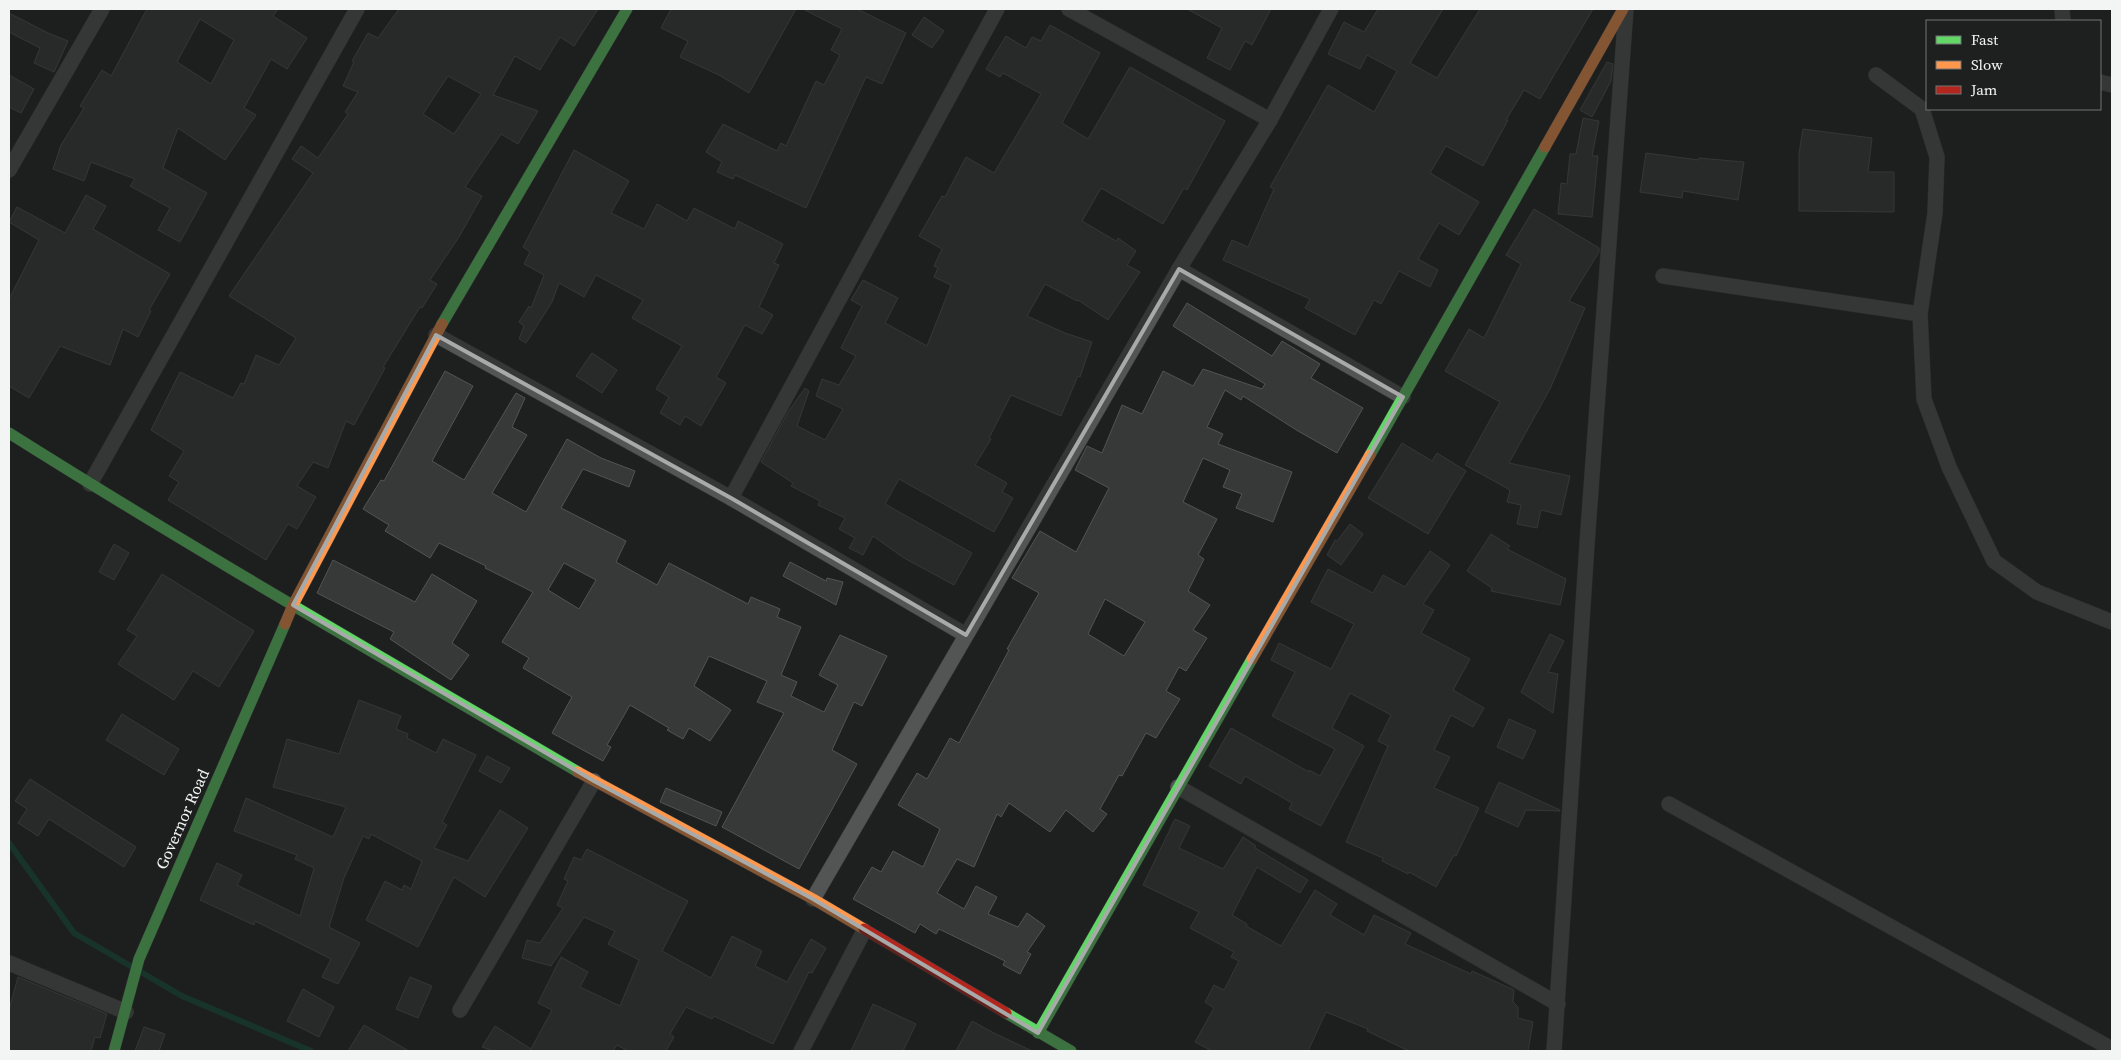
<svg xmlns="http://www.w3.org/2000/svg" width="2121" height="1060" viewBox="0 0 2121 1060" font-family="'Source Serif 4',serif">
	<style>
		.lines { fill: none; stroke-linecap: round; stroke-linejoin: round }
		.stream { stroke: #114d38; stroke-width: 6 }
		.building { fill: #373938; stroke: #525453; fill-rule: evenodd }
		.street-casing { stroke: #3a3c3b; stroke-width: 16 }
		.fast-casing { stroke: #3a3c3b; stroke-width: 12 }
		.slow-casing { stroke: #3a3c3b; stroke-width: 12 }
		.jam-casing { stroke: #3a3c3b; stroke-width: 12 }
		.street { stroke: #535554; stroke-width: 15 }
		.fast { stroke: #63d668; stroke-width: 11 }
		.slow { stroke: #ff974d; stroke-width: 11 }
		.jam { stroke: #b3261e; stroke-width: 11 }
		.marked { fill: none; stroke: #a8aaa9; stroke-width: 4; stroke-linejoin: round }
		.labels { text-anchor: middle; stroke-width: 5; stroke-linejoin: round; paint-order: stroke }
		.street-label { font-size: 16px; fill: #f2f5f3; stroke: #1d201f }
	</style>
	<rect width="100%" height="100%" fill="#1e1f1f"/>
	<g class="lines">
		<path class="stream" d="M9 843 74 933 182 996 311 1051"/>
	</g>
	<g class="building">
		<path d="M147 9H278L273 16 307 38 287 69 271 59 244 108 256 115 225 160 178 128 163 168 207 193 180 242 158 230 170 208 130 186 135 179 91 162 84 181 53 169 61 145 84 108 80 106 102 70 111 76ZM200 19 234 40 211 84 177 62Z"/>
		<path d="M399 9H598L574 46 560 37 540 70 515 56 493 95 538 111 518 144 501 134 465 187 482 196 459 237 430 280 437 284 422 308 420 307 383 367 385 368 354 425 346 421 328 468 313 462 297 486 316 497 297 529 288 524 266 560 168 500 179 482 169 476 184 451 151 430 180 372 233 398 241 383 244 384 256 355 279 365 296 338 229 296 313 173 292 159 301 146 318 158 348 114 345 112 358 92 343 86 354 62 352 61 368 33 378 38ZM448 76 481 94 454 134 423 114Z"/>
		<path d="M671 9H796L749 93 719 75 680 57 688 41 661 28Z"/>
		<path d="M803 9H857L906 33 882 84 866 77 806 208 735 175 733 179 717 172 722 162 706 152 723 124 777 151 781 143 786 146 816 81 824 85 840 55 831 50 842 29Z"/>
		<path d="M1187 9H1271L1252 45 1245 41 1230 70 1207 58 1222 28Z"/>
		<path d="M1378 9H1443L1410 63 1437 78 1480 9H1593L1540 99 1524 90 1506 120H1508L1483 166 1446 146 1430 173 1479 202 1459 235 1439 223 1418 259 1438 270 1430 287 1399 271 1381 304 1374 300 1355 335 1305 308 1310 299 1223 260 1232 240 1248 247 1274 189 1270 187 1328 85 1374 112 1397 71 1367 55 1360 69 1328 54 1344 22 1364 32Z"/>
		<path d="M9 13 48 33 68 41 54 72 34 63 40 48 9 32Z"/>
		<path d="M924 17 944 31 932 48 912 35Z"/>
		<path d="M1050 25 1100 53 1062 123 1088 139 1130 67 1225 121 1187 190 1184 188 1163 224 1101 188 1082 221 1116 241 1118 238 1136 251 1127 265 1140 272 1108 320 1078 300 1077 301 1045 284 1027 316 1065 333 1092 342 1080 377 1078 376 1061 416 1011 395 989 438 991 439 975 465 1007 483 1002 492 1013 498 994 532 899 479 885 504 972 553 954 585 904 558 873 536 863 555 849 548 855 538 839 529 845 518 818 505 820 501 791 486 793 483 761 462 788 412 805 388 809 391 797 426 825 440 843 409 816 396 822 379 839 385 856 356 841 348 862 306 851 300 863 280 898 298 885 323 927 346 951 285 934 277 938 268 934 266 942 249 919 236 942 196 945 197 966 157 994 173 1041 94 1003 73 1000 77 986 69 1006 36 1026 48 1032 37 1041 41Z"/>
		<path d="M1607 62 1613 64 1611 81 1592 117 1580 110Z"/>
		<path d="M9 75 34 89 21 113 9 107Z"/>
		<path d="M1583 118 1599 121 1592 156H1598L1592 217 1558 214 1561 183 1567 184 1570 154H1576Z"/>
		<path d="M1803 129 1872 138 1868 172H1894V212L1799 211V153Z"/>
		<path d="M574 150 629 181 611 213 644 229 657 204 687 221 694 208 735 229 738 221 783 244 774 263 779 265 759 307 773 315 762 334 745 325 716 377 726 383 701 426 685 416 680 425 660 413 669 397 656 389 682 346 632 318 643 300 596 275 584 297 559 283 552 302 526 343 519 339 524 326 519 322 529 306 531 308 544 275 524 264 530 252 523 247Z"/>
		<path d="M1646 153 1699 160V158L1744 162 1738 200 1683 191 1682 198 1640 192Z"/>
		<path d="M86 195 106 206 93 229 170 274 149 310 151 311 138 337 123 329 110 365 60 346 29 398 9 386V299L39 240 9 222 17 207 65 233Z"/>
		<path d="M1534 209 1599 248V252L1569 301 1585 308 1550 389 1509 463 1570 476 1561 515 1541 510 1537 528 1517 524 1521 505 1507 502 1510 490 1465 465 1500 402 1445 371 1469 329 1484 338 1521 264 1506 255Z"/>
		<path d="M1187 303 1272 356 1282 341 1320 364 1311 378 1363 408 1337 453 1298 431 1243 396 1241 400 1225 390 1207 427 1223 434 1218 444 1292 472 1273 522 1236 508 1242 494 1223 487 1230 470 1203 458 1183 502 1217 519 1198 555 1204 559 1188 591 1210 605 1193 630 1207 638 1186 671 1179 667 1166 691 1180 699 1156 738 1146 733 1122 776 1119 775 1100 809 1107 814 1093 832 1066 810 1050 832 1009 803 1001 817 997 814 974 867 957 859 937 893 964 909 976 886 997 897 988 914 1018 927 1027 913 1045 926 1027 952 1031 954 1020 974 1003 965 1005 961 939 929 936 934 920 924 915 933 853 899 872 867 881 872 893 851 923 867 940 829 898 805 917 773 927 779 950 738 959 743 1009 650 1007 649 1039 593 1012 578 1040 531 1076 552 1109 488 1075 470 1087 446 1102 453 1122 405 1142 414 1163 371 1193 386 1203 369 1262 389 1265 384 1173 326ZM1105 599 1145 622 1124 656 1088 634Z"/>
		<path d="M592 353 617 370 602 393 576 376Z"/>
		<path d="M445 371 473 386 432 461 464 480 516 393 525 398 512 427 527 435 492 493 526 512 567 439 601 458 635 471 629 487 583 469 561 508 626 541 616 562 657 585 669 563 748 604 751 597 780 609 777 617 801 627 781 675 797 682 791 696 824 712 838 685 819 675 840 635 887 656 862 706 854 702 832 750 857 764 799 869 722 827 784 713 757 702 767 681 709 656 694 686 731 710 710 741 689 728 683 739 667 730 669 728 630 705 607 745 611 747 603 761 552 733 572 697 523 668 529 658 502 642 533 592 485 568 486 566 439 543 430 558 385 531 389 525 363 509 381 480 384 481ZM564 563 596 580 579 609 548 590Z"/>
		<path d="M1402 443 1432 461 1437 453 1466 471 1428 534 1368 498Z"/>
		<path d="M1350 524 1363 534 1341 565 1327 555 1335 540 1337 541Z"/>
		<path d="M1491 534 1510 546 1507 549 1566 579 1560 605 1491 591 1492 588 1467 571Z"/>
		<path d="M114 544 129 553 114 580 99 572Z"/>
		<path d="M1430 551 1450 565 1423 604 1434 610 1421 633 1470 659 1453 690 1484 708 1473 727 1451 715 1434 750 1450 757 1434 788 1479 808 1456 856 1454 855 1436 887 1409 872 1408 874 1382 861 1383 858 1346 842 1388 746 1378 741 1391 715 1350 693 1332 728 1364 746 1321 826 1289 809 1292 803 1245 776 1241 784 1209 766 1231 728 1309 772V770L1320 776 1335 749 1272 716 1295 672 1271 660 1279 643 1331 669 1354 624 1311 602 1328 569 1373 593 1383 575 1405 587Z"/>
		<path d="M333 560 415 602 432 574 477 601 452 643 469 655 451 680 390 639 394 632 317 593Z"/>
		<path d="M790 562 826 581 827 578 843 582 836 605 783 576Z"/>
		<path d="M162 574 254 631 219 687 193 671 174 700 118 664 137 636 127 630Z"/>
		<path d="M1550 634 1564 641 1548 672 1558 674 1553 713 1521 692Z"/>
		<path d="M359 700 401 716 396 729 408 734 407 738 436 753 443 739 476 755 442 822 447 825 434 848 468 861 500 810 528 828 485 897 454 877 418 947 366 920 385 881 402 890 404 885 411 889 422 861 371 834 369 839 363 836 344 878 329 927 360 943 338 984 322 977 331 959 255 921 254 925 200 900 217 863 242 875 237 885 300 916 314 868 295 859 297 855 234 831 246 798 333 837 346 807 273 787 287 739 339 754Z"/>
		<path d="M122 714 179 749 164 775 106 740Z"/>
		<path d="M1509 719 1536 731 1523 759 1497 747Z"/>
		<path d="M487 756 510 768 501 783 479 771Z"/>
		<path d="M30 779 136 847 124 867 49 819 38 836 18 823 27 809 15 801Z"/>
		<path d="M1499 782 1560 810V811L1526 810 1518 827 1485 812Z"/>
		<path d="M666 788 722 812 716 826 660 802Z"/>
		<path d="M1175 819 1190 826 1179 848 1223 869 1243 837 1256 846 1255 848 1308 880 1300 893 1257 867 1232 915 1247 924 1246 926 1281 946 1315 890 1337 904 1330 915 1364 935 1374 915 1411 933 1405 944 1471 974 1472 971 1514 990 1513 1002 1518 1007V1018L1533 1022 1528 1051H1409L1367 1031 1368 1029 1326 1012 1308 1051H1212L1195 1042 1214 1008 1205 1002 1214 985 1224 990 1239 961 1231 957 1234 952 1190 928 1199 912 1143 885Z"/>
		<path d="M587 849 688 901 662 951 711 978 732 936 762 951 755 966 787 982 811 939 826 948 812 973 809 972 773 1044 714 1016 712 1019 686 1007 670 1034 674 1037 666 1051H628L617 1045 613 1051H493L482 1047 495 1026 531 1049 552 1010 538 1003 561 957 588 972 580 987 620 1006 639 960 608 944 615 931 584 917 551 966 522 958 527 940 540 943 563 908 557 905 568 881 564 879 574 857 581 860Z"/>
		<path d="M18 977 107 1014 100 1038 95 1037 91 1051H9V1010Z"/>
		<path d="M410 977 432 986 418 1018 396 1009Z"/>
		<path d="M303 989 334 1007 319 1037 287 1021Z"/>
		<path d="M873 1004 916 1024 903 1051H851Z"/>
		<path d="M972 1021 994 1033 1032 1051H956Z"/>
		<path d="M364 1025 409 1051H348Z"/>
		<path d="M144 1027 165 1034 159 1051H135Z"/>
	</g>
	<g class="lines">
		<g class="street-casing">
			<g id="street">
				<path d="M1069 9 1270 120"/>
				<path d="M2062 9 2063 21"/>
				<path d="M1876 75 1922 109 1937 157 1935 213 1920 314 1924 399 1949 467 1994 561 2037 592 2112 622"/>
				<path d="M2100 82 2112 85"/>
				<path d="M9 170 102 9"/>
				<path d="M1179 269 1403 397"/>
				<path d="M1663 276 1920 314"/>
				<path d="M436 335 731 498 966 635"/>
				<path d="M90 484 357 9"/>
				<path d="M731 498 997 9"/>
				<path d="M1178 787 1558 1004"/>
				<path d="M1669 804 2112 1049"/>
				<path d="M813 899 1179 269 1270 120 1331 9"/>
				<path d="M9 963 126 1012"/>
				<path d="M460 1010 594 781"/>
				<path d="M801 1051 864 931"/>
				<path d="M1554 1051 1587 544 1626 9"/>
			</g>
		</g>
		<g class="fast-casing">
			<g id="fast">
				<path d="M442 324 627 9"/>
				<path d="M9 433C196 551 387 660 578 772"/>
				<path d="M1370 455 1545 147"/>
				<path d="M1006 1013 1071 1051"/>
				<path d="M1038 1033 1252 659"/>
				<path d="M114 1051 139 959 285 624"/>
			</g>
		</g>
		<g class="slow-casing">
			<g id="slow">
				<path d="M1545 147 1623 9"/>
				<path d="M285 624 293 605 442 324"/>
				<path d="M1252 659 1370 455"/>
				<path d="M578 772 813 899 864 929"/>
			</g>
		</g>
		<g class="jam-casing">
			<path id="jam" d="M864 929 1006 1013"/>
		</g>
		<use href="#street" class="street"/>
		<use href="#fast" class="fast"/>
		<use href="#slow" class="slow"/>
		<use href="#jam" class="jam"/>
	</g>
	<path d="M0 0H2121V1060H0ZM1179 269 1403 397 1038 1033 813 899 594 781 293 605 436 335 731 498 966 635Z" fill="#1e1f1f" fill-opacity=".55" fill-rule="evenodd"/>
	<path class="marked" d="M1179 269 1403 397 1038 1033 813 899 594 781 293 605 436 335 731 498 966 635Z"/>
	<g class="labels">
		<g class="street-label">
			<text transform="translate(182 819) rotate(-66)" y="6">Governor Road</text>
		</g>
	</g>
	<rect width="2121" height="1060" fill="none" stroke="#f2f5f3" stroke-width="20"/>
	<rect x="1926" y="20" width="175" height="90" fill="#1d201f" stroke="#727574"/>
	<rect x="1936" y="36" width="25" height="8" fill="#63d668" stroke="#727574"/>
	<text x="1971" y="45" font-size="15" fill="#f2f5f3">Fast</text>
	<rect x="1936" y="61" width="25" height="8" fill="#ff974d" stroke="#727574"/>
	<text x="1971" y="70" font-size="15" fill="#f2f5f3">Slow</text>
	<rect x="1936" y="86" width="25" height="8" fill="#b3261e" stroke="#727574"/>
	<text x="1971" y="95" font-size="15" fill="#f2f5f3">Jam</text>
</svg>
